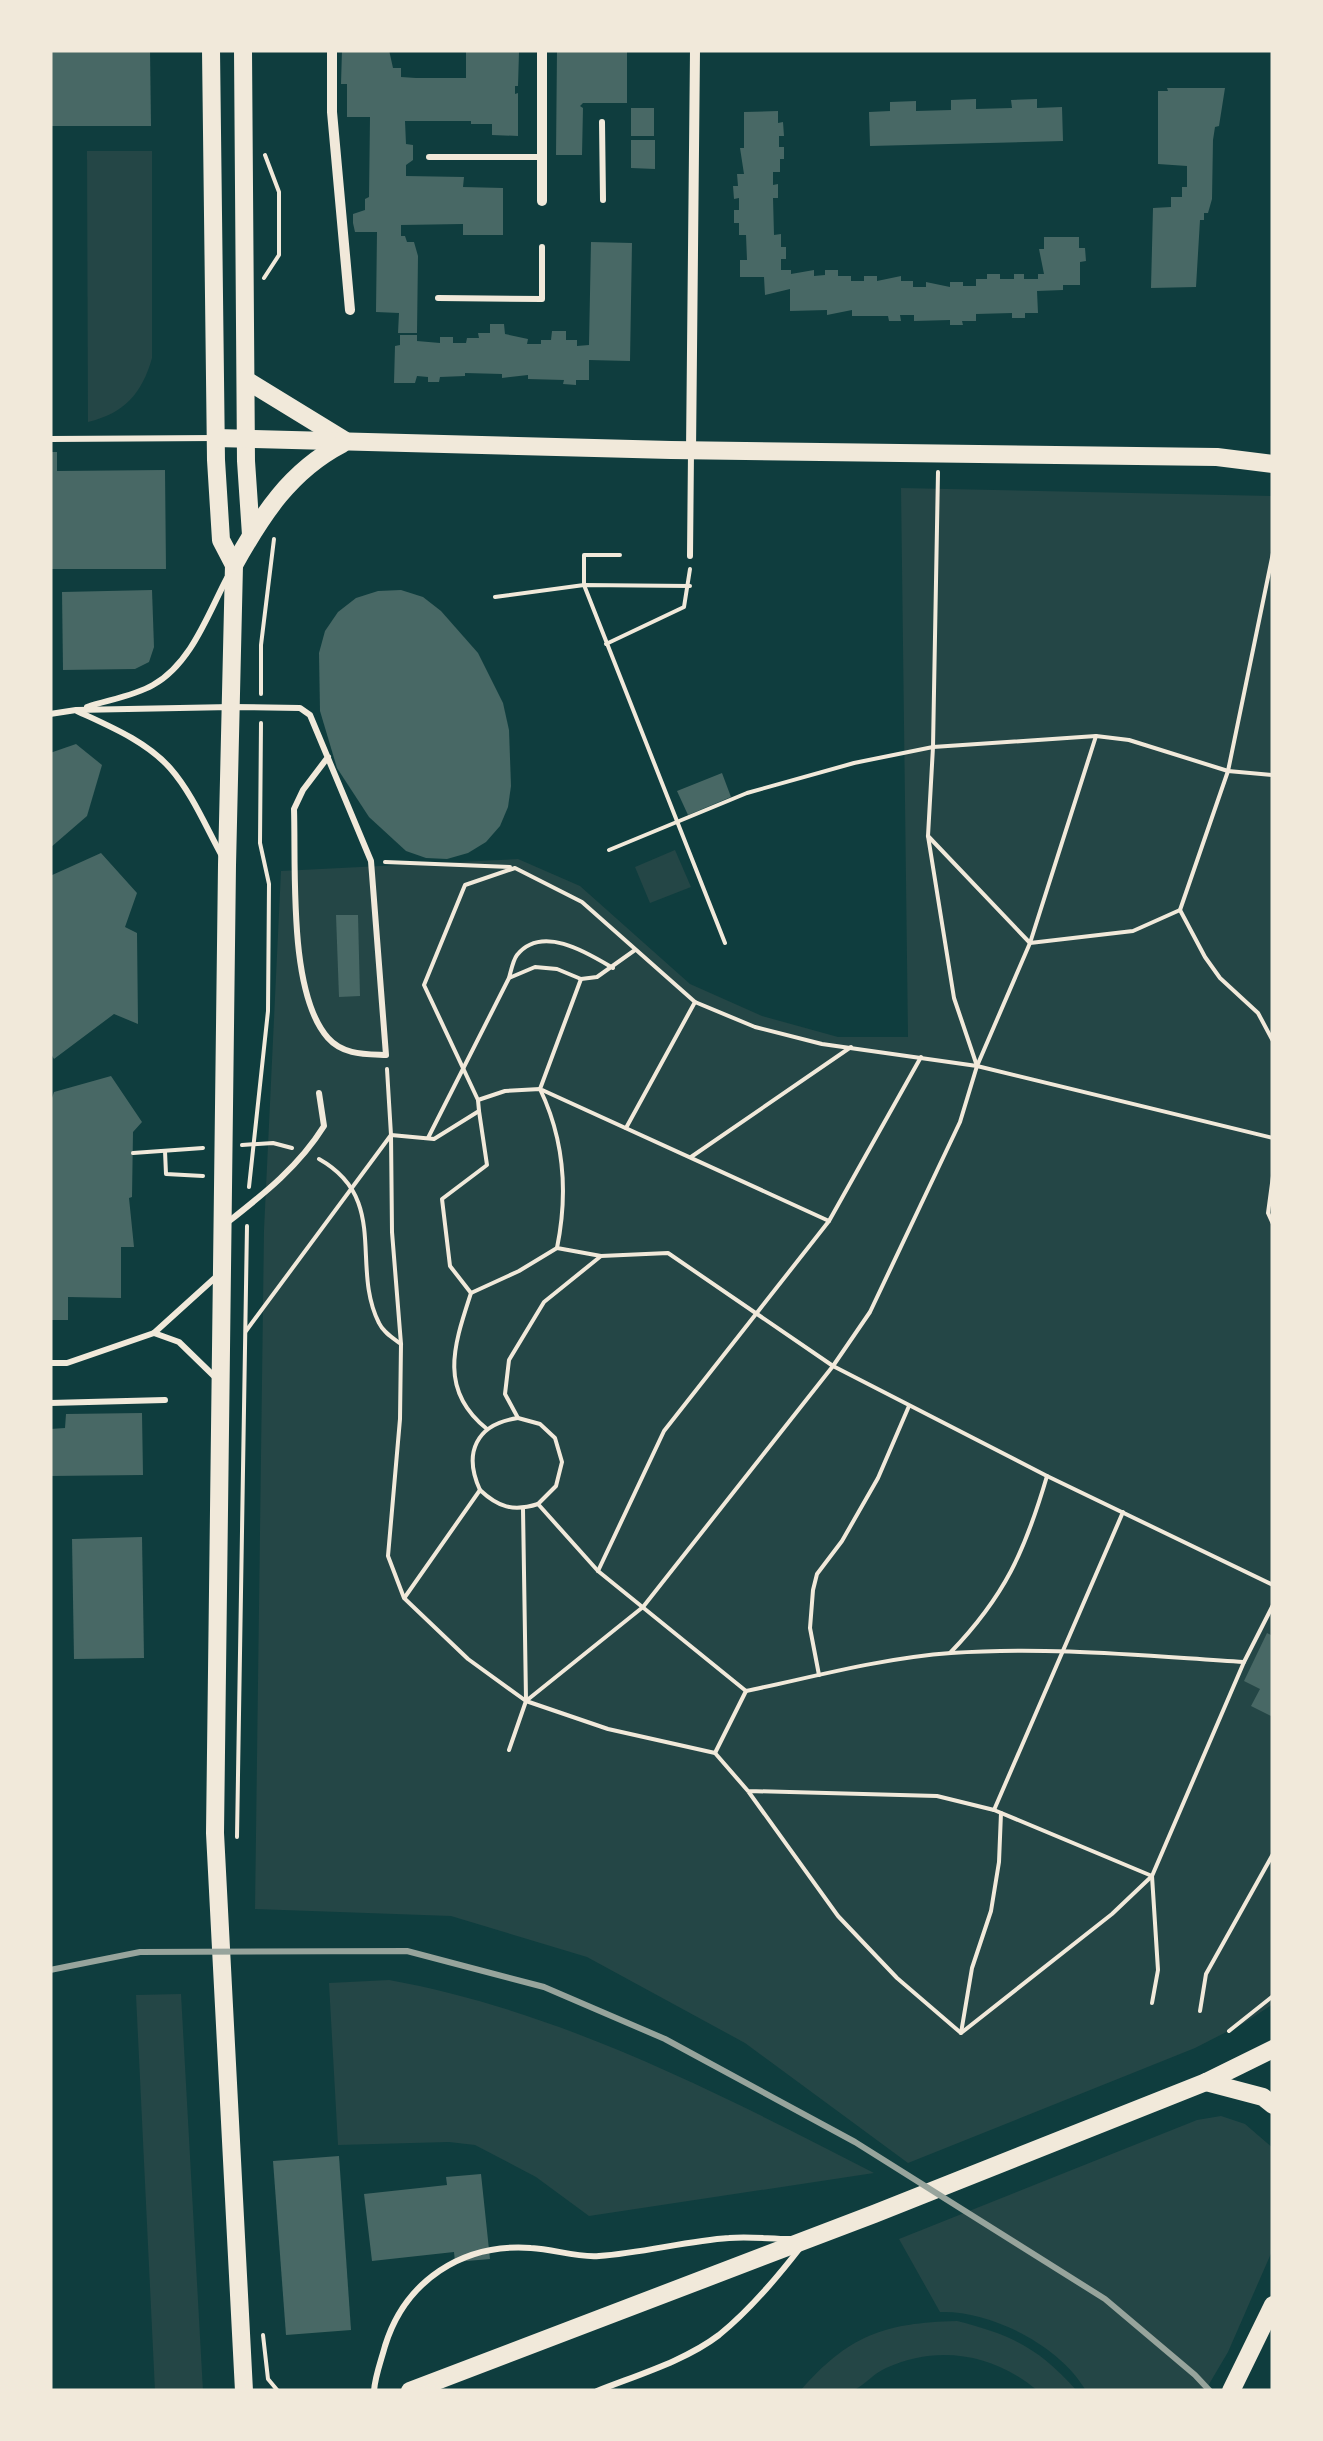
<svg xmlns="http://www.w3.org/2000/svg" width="1323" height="2441" viewBox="0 0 1323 2441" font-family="Merriweather,serif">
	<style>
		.green { fill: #244646 }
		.building { fill: #486865 }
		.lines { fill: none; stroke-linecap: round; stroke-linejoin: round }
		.path { stroke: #f1e9da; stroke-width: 4 }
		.service { stroke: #f1e9da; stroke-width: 6 }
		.minor { stroke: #f1e9da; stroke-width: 10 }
		.secondary { stroke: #f1e9da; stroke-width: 18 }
		.primary { stroke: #f1e9da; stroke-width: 18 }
		.rail { stroke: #97a49c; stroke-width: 6 }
	</style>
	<rect width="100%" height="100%" fill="#0f3d3e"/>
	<g class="green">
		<path d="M87 151H152V358C142 393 125 413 88 422Z"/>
		<path d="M901 488 1273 496V2004L1244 2023 1195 2048 908 2163 745 2043 587 1957 451 1916 255 1909 264 1230 281 871 518 859 580 886 690 984 762 1016 838 1037H908Z"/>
		<path d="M675 850 691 887 650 903 635 867Z"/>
		<path d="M389 1980C561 2011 720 2094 874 2173L589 2216 536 2177 475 2145 449 2142 338 2145 329 1983Z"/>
		<path d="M181 1994 203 2391H155L136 1995Z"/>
		<path d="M1221 2116 1245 2124 1273 2148V2249L1228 2352 1205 2391H1086C1061 2346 990 2310 940 2312L899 2239 1197 2120Z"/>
		<path d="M957 2321C1012 2335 1039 2348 1077 2391H1038C994 2354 939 2344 886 2368 874 2373 866 2384 854 2390 841 2396 815 2391 800 2391 849 2335 884 2323 957 2321Z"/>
	</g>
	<g class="building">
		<path d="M50 50H150L151 126H50Z"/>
		<path d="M342 50H389L393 68H401V77L416 78H466V51L471 50 519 52 518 86H515V94L518 93V136L492 135V124H471V121H405L406 144 413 145V160L406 165V176L464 177 463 187 503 188V235H463V224L401 225V236H405L407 242H414L418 256 417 333H398L399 313 376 312 377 232H355L353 223V214L365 210V199L369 197 370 117H347V84H341Z"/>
		<path d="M557 50H627V103H583L580 106 583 108 582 155H556Z"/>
		<path d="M1167 88H1225L1219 126 1215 127 1213 140 1212 199 1208 213H1204V220H1200L1196 287 1151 288 1153 208 1171 207V197H1182V187H1187V166L1158 164V91H1168Z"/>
		<path d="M976 99V109L1012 108 1011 100 1037 99V108L1062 107 1063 141 870 146 869 112 890 111V102L916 101V111L951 110V100Z"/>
		<rect x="631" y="108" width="23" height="28"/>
		<path d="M778 111V123L783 122 784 136H779V147H784V159H780V172H773V185L778 184V198H773L774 235 781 234V247H786V259H781V270H791V274L814 270V276L825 275V270H838V276H851V281H864V276H877V281L901 276V281H913V287H926V282L950 287V282H963V286H976V279H987V274H1000V279H1014V274H1024V279H1038V274H1044L1039 249H1044V237H1079V248H1085L1086 261 1080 262V285H1063V290L1037 291 1038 313H1025V318H1012V313L976 314V321H962L963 325H950V320L914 321V315H900L901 321H889L888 316H852V310L827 315V310L790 311V289L765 295 764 277H740V260H747L746 235H739V223H734V210H739V198L734 199 733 186H738L737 174H744L740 148H744V112Z"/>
		<path d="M631 140H655V169L631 168Z"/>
		<path d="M591 242 632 243 630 361 589 360V380H576V385L563 384 564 380 528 379V375L502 378V374L465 373V376L440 377 439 382H428V377L417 376 415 383H394L395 346 400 345V335H417V341L440 343V337H453V343H466L467 338H479L478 333H490V324H504L505 334 528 339 527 344H541V340H551L552 331H566V340H577V346L589 345Z"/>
		<path d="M50 452H57V471L165 470 166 569H50Z"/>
		<path d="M152 590 154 647 149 662 135 669 63 670 62 592Z"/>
		<path d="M401 590 423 597 441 611 478 653 503 703 509 730 511 786 508 807 500 826 486 842 468 853 447 859 426 858 406 851 369 817 337 768 320 711 319 653 325 631 338 612 356 598 378 591Z"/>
		<path d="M76 744 102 765 87 816 50 848V753Z"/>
		<path d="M722 773 731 797 688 815 677 791Z"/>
		<path d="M101 853 137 893 125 927 137 933 138 1024 114 1014 54 1059 50 1052V876Z"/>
		<path d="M336 915H358L360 996 339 997Z"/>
		<path d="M111 1076 142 1122 133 1132 132 1197 129 1198 134 1247H121V1298L68 1297V1320H50V1104L54 1092Z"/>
		<path d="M142 1413 143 1475 50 1476V1429L65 1428 66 1414Z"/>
		<path d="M142 1537 144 1658 74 1659 72 1539Z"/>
		<path d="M1267 1633 1273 1636V1717L1251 1706 1260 1689 1244 1681Z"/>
		<path d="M339 2156 351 2330 286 2335 273 2161Z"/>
		<path d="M481 2174 490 2259 455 2262 454 2252 372 2261 364 2194 447 2185 446 2177Z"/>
	</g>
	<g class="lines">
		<g class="path">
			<path d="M264 278 279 255V192L265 155"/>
			<path d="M938 472 933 747 928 836 954 998 977 1066"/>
			<path d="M620 555H584V585L725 943"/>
			<path d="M495 597 584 585 690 586"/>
			<path d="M606 644 684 607 690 569"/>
			<path d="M261 694V645L274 539"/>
			<path d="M928 836 1030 943 1096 736"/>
			<path d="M609 850 747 793 854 763 933 747 1096 736 1129 740 1228 771 1273 775"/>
			<path d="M385 862 510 867"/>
			<path d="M1180 910 1205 957 1220 978 1258 1013 1273 1041"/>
			<path d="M509 978C511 971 513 960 517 955 542 924 588 953 613 968"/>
			<path d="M581 979 540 1089 829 1221"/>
			<path d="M478 1100 479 1111 434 1139 391 1135 392 1232 401 1344 400 1419 388 1556 404 1598 468 1659 526 1701 608 1729 715 1753 748 1791 838 1916 897 1978 961 2033 1112 1914 1152 1876 994 1810 937 1796 748 1791"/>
			<path d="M479 1111 487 1165 442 1199 450 1266 471 1293 519 1271 557 1248"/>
			<path d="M626 1128 695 1002"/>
			<path d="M428 1138 509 978 535 967 557 969 581 979 597 977 635 950"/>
			<path d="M1273 1138 977 1066 822 1044 755 1027 695 1002 582 902 515 868 465 885 424 985 478 1100 505 1091 540 1089C564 1139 568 1194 557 1248L601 1256 668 1253 833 1366 1047 1476 1273 1585"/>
			<path d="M242 1145 273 1143 292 1148"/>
			<path d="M165 1151 166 1174 203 1176"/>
			<path d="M133 1153 203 1148"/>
			<path d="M691 1157 851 1047"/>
			<path d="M319 1159C390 1199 350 1266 379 1323 383 1332 393 1338 401 1344"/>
			<path d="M1273 1176 1268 1213 1273 1224"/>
			<path d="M249 1187 268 1011 269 884 260 843 261 723"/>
			<path d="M601 1256 544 1302 509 1360 505 1394 518 1418 540 1424 555 1438 562 1462 556 1486 538 1504 598 1571 746 1691C813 1677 882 1658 951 1653 1048 1646 1146 1656 1244 1662"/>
			<path d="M471 1293C454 1345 438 1390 487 1429"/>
			<path d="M246 1331 391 1135 387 1069"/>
			<path d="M480 1490C463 1453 476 1424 518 1418"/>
			<path d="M523 1509 526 1699"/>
			<path d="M598 1571 664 1431 829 1221 921 1057"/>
			<path d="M405 1597 480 1490C498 1507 513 1512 538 1504"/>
			<path d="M950 1653C1005 1596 1025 1551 1047 1476"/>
			<path d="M819 1675 810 1628 813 1590 817 1574 842 1541 878 1478 909 1406"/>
			<path d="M509 1750 526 1701 643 1607 833 1366 870 1312 960 1122 977 1066 1030 943 1133 931 1180 910 1228 771 1273 553"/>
			<path d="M715 1753 746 1691"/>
			<path d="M994 1810 1123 1512"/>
			<path d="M237 1837 247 1226"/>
			<path d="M1152 2003 1158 1970 1152 1876 1244 1662 1273 1605"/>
			<path d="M1200 2011 1206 1974 1273 1854"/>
			<path d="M1229 2031 1273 1996"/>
			<path d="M961 2033 972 1968 991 1911 999 1862 1001 1813"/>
			<path d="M263 2335 268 2379 278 2391"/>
		</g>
		<g class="service">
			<path d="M602 122 603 200"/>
			<path d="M429 157H541"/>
			<path d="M438 298 542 299V247"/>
			<path d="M50 439 215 438"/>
			<path d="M690 556 691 452"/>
			<path d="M87 707C108 700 134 696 153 685 191 664 208 614 227 578"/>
			<path d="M77 711C109 726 146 741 170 768 192 793 206 827 222 856"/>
			<path d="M50 714 76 710 231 707 300 708 310 715 371 861 386 1055C365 1054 343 1055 328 1038 288 993 296 869 294 809L303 790 328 757"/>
			<path d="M228 1222C265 1193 299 1166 324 1126L319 1093"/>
			<path d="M50 1363H67L154 1333"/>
			<path d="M216 1378 179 1342 154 1333 217 1276"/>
			<path d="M50 1403 165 1400"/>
			<path d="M374 2391C375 2376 381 2361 385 2346 405 2281 462 2243 531 2248 554 2249 577 2258 599 2256 643 2253 686 2241 729 2238 749 2236 770 2239 790 2239"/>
			<path d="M597 2391C637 2375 685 2361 719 2335 750 2310 776 2279 800 2248"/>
		</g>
		<g class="minor">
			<path d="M332 50V112L350 310"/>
			<path d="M542 201V50"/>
			<path d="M691 451 695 50"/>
		</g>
		<g class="secondary">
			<path d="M211 50 216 460 221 540 234 565 227 865 215 1833 244 2391"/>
			<path d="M243 50 246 461 251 535"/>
			<path d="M246 380 344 440"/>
			<path d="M216 438 671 450 1217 457 1273 464"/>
			<path d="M234 565C262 515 290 471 342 444"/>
			<path d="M1231 2391 1273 2305"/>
		</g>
		<g class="primary">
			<path d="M1206 2082 1263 2097 1273 2105"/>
			<path d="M410 2391 874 2214 1206 2082 1273 2049"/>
		</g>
		<path class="rail" d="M50 1970 140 1952 407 1951 544 1987 665 2039 855 2142 1105 2299 1195 2375 1210 2391"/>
	</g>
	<rect width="1323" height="2441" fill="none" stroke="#f1e9da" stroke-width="105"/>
</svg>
